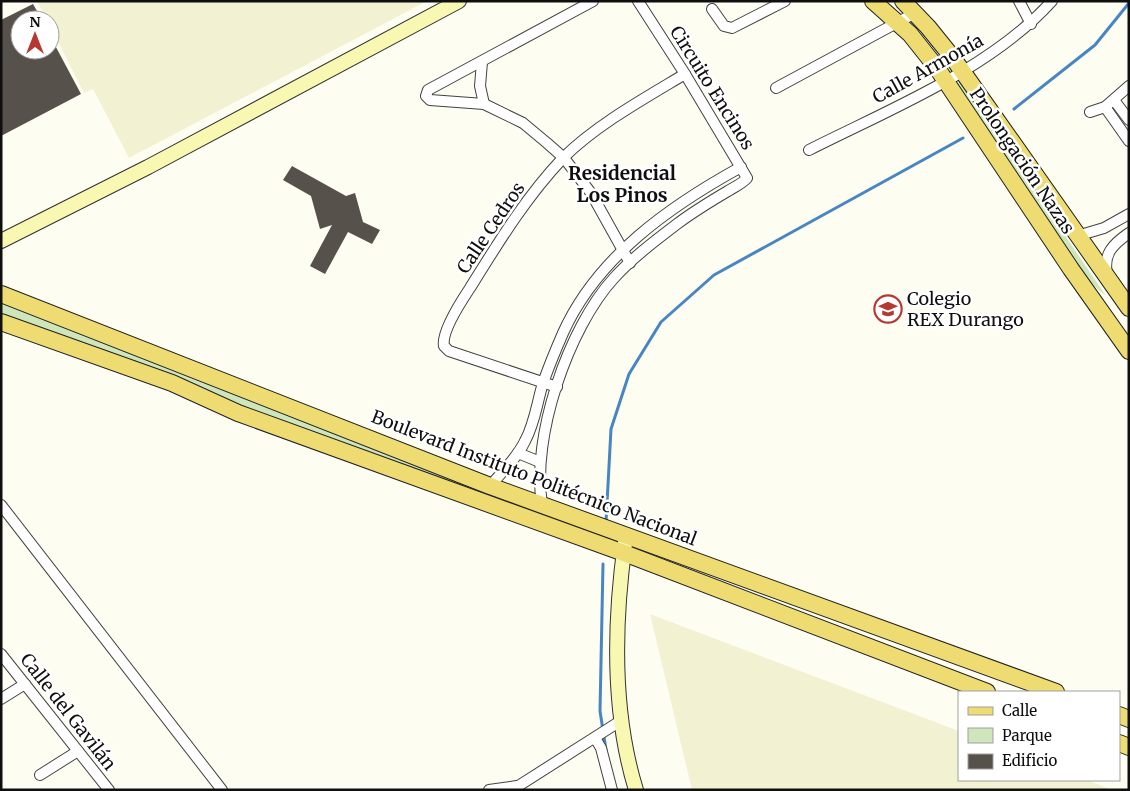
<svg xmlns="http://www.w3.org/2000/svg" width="1130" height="791" viewBox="0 0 1130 791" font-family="Merriweather,serif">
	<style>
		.farmland { fill: #f2f2d3 }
		.green { fill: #cfe6bd }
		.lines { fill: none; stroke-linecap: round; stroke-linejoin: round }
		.stream { stroke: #4785c3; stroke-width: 3 }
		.building { fill: #57514c }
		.street-casing { stroke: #424242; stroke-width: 12 }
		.secondary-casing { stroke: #313131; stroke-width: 16 }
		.primary-casing { stroke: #202020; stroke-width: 18 }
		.street { stroke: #fff; stroke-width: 10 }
		.secondary { stroke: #f9f8b2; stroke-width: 14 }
		.primary { stroke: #eedc72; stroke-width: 16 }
		.labels { text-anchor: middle; stroke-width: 5; stroke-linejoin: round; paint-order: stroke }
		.street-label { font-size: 18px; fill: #0f0f0f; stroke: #fff }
		.poi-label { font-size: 18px; fill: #0f0f0f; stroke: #fff; text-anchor: start }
		.neighbourhood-label { font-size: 19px; font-weight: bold; fill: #0f0f0f; stroke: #fff }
	</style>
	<rect width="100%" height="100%" fill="#fefdf2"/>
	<g class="farmland">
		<path d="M37 1H427L129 158 93 89 84 93 50 26V20H47Z"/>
		<path d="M650 614 959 731V780H1086L1113 790H692Z"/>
	</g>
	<g class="green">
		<path d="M960 81 971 97 1106 296 1091 283 956 85Z"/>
		<path d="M1 303 464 481 460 490 1 316Z"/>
	</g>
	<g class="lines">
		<g class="stream">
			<path d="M1014 109 1095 45 1129 3"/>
			<path d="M606 522 611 429 629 374 661 322 714 275 963 138"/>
			<path d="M603 564 600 711 606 750"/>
		</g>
	</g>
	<g class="building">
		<path d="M33 4 42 20H20V50H50V36L81 94 1 136V20Z"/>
		<path d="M292 166 346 196 355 193 363 222 380 230 372 244 348 232 325 274 310 266 332 225 320 229 311 196 283 180Z"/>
	</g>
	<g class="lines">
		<g class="street-casing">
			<g id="street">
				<path d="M593 1 428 90 426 96 430 100 484 104 523 123 547 143 564 158 591 193 630 263"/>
				<path d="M1019 1 1031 24"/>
				<path d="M712 9 724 26 732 28 785 1"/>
				<path d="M482 62 480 86 484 104"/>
				<path d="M776 88 915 13"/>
				<path d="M1114 100 1129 120"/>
				<path d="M1105 107 1129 141"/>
				<path d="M1090 112 1105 107 1129 86"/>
				<path d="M809 150C890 109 991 69 1052 1"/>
				<path d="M1077 236 1104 228 1129 214"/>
				<path d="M1107 274C1103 254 1113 244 1129 233"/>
				<path d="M557 387 449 351 444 346C441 332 462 300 470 288 498 243 526 197 563 158 596 125 645 98 685 74"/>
				<path d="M518 453 540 462"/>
				<path d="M490 486C502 472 517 458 525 441 535 423 537 402 543 383 549 366 556 349 563 333 597 257 670 206 741 167"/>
				<path d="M542 504C531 438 568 328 614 278 632 258 656 240 677 224 693 212 711 201 728 191 734 187 742 184 747 178L685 74 638 1"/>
				<path d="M1 505 222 790"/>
				<path d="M1 654 109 790"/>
				<path d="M1 699 25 684"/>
				<path d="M595 738 601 748 612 790"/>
				<path d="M40 775 78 751"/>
				<path d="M489 790 517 786"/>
				<path d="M512 790 622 720"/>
			</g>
		</g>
		<g class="secondary-casing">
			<g id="secondary">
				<path d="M1 241 148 167 459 1"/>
				<path d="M625 543C614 623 612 712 636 790"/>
			</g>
		</g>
		<g class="primary-casing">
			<g id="primary">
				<path d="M873 1 910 34 937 68 1071 269 1129 351"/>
				<path d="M903 1 928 27 953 58 1129 308"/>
				<path d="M1 294 490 486 1056 692"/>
				<path d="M1 322 172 383 238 413 624 553 987 692"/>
				<path d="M1119 715 1129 719"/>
				<path d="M1119 743 1129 747"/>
			</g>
		</g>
		<use href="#street" class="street"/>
		<use href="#secondary" class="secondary"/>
		<use href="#primary" class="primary"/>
	</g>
	<defs>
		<g id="school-ring" transform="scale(1.4375)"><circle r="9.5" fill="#fff" stroke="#b53831" stroke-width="1.5"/><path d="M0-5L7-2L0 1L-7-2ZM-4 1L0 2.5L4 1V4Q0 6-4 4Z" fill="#b53831"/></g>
	</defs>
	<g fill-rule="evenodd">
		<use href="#school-ring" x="888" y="309"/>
	</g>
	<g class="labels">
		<g class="street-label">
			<text transform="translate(928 69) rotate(-29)" y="6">Calle Armonía</text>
			<text transform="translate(712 88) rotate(58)" y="6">Circuito Encinos</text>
			<text transform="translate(1022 161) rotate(56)" y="6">Prolongación Nazas</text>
			<text transform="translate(491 228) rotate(-56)" y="6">Calle Cedros</text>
			<text transform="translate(534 478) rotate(21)" y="6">Boulevard Instituto Politécnico Nacional</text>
			<text transform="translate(68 712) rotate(52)" y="6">Calle del Gavilán</text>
		</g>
		<g class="poi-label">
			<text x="907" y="305">Colegio<tspan x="907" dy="21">REX Durango</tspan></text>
		</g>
		<g class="neighbourhood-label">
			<text x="622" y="180">Residencial<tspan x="622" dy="22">Los Pinos</tspan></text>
		</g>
	</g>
	<rect width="1130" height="791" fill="none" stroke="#0f0f0f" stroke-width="5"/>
	<rect x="958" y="691" width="162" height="90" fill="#ffffff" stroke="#9f9f9f"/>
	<rect x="968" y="707" width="25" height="8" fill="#eedc72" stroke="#9f9f9f"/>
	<text x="1002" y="716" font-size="15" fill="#0f0f0f">Calle</text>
	<rect x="968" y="728" width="25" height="15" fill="#cfe6bd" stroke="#9f9f9f"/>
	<text x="1002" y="741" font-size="15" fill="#0f0f0f">Parque</text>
	<rect x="968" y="754" width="25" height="15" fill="#57514c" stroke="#9f9f9f"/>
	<text x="1002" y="766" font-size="15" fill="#0f0f0f">Edificio</text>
	<g transform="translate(35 35)"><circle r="24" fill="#ffffff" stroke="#9f9f9f"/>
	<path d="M0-4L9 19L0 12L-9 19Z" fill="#b53831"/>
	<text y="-8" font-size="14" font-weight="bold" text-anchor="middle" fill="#0f0f0f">N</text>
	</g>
</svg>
